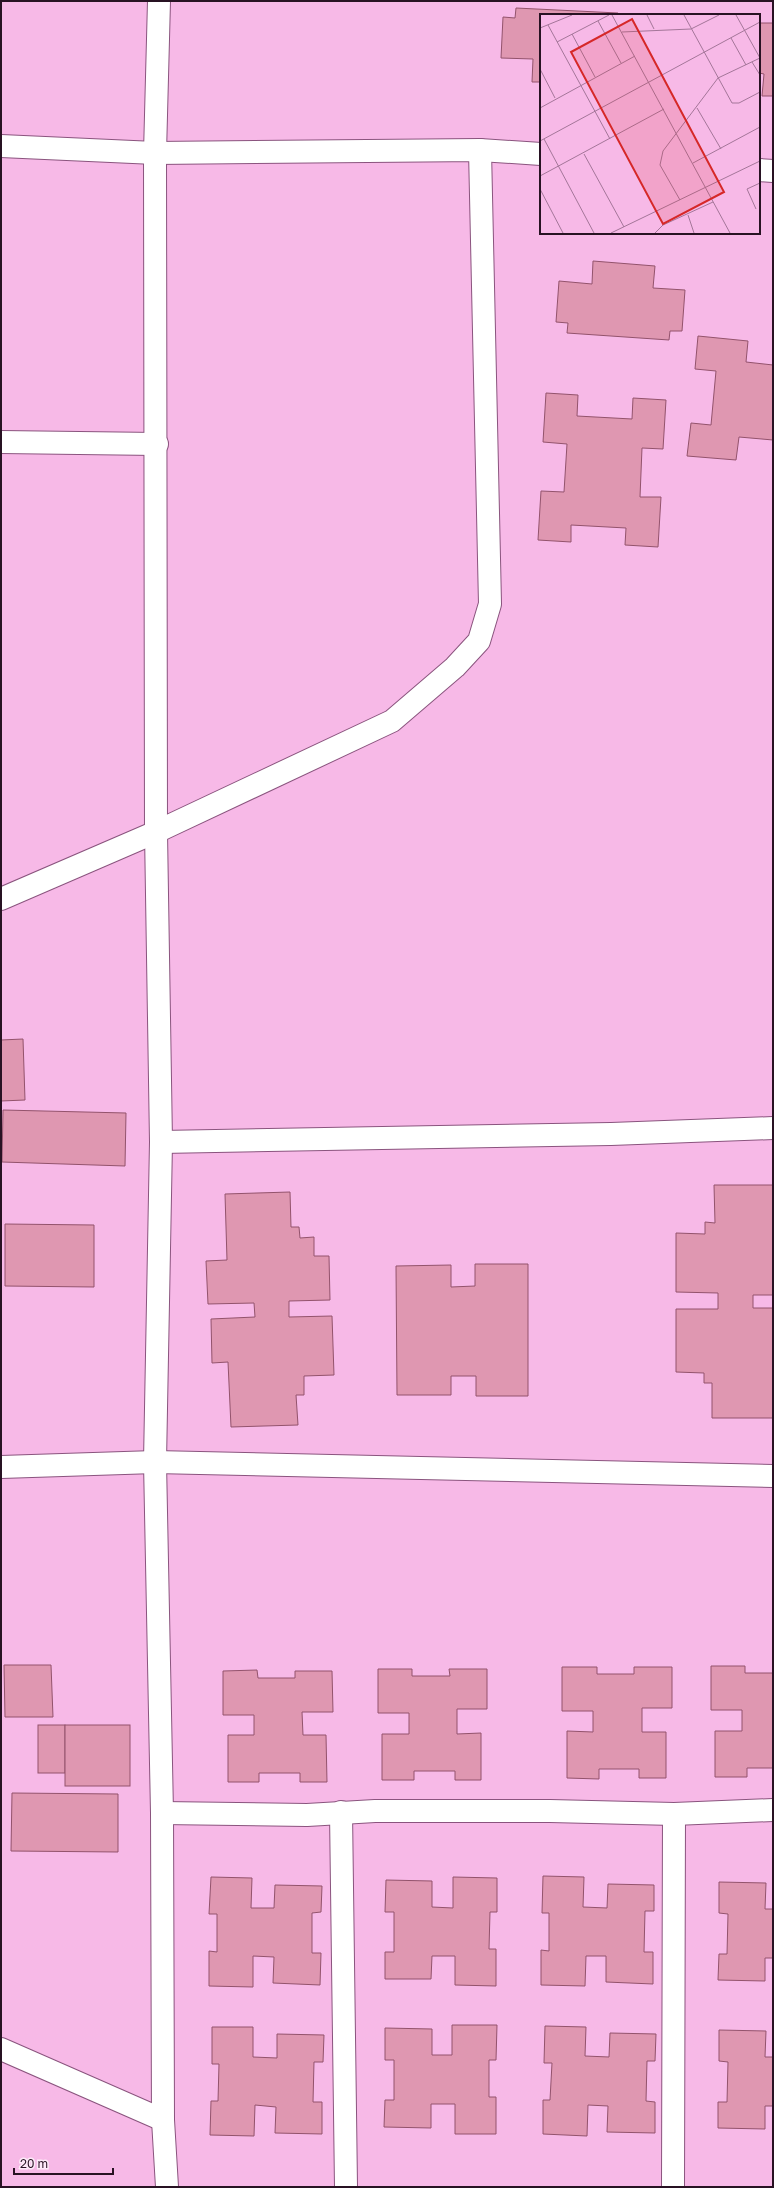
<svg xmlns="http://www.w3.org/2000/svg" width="774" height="2188" viewBox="0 0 774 2188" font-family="'Golos Text',sans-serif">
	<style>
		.building { fill: #df97b1; stroke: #93536c }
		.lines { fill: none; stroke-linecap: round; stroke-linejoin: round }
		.minor-casing { stroke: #8a547e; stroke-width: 24 }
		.minor { stroke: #fff; stroke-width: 22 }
		.inset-road { fill: none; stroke: #a47699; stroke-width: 1 }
		.view { fill: #d62828; fill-opacity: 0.15; stroke: #d62828; stroke-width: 2 }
		.inset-edge { fill: none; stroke: #281223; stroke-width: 2 }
	</style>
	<rect width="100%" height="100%" fill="#f7b9e7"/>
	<g class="building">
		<path d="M516 8 618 13V15H541V82H532L533 59 501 58 503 17 515 18Z"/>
		<path d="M759 23H773V96H762L764 74 759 73Z"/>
		<path d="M593 261 655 266 653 288 685 290 682 331H670L669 340 567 333 568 323 556 322 559 281 592 284Z"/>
		<path d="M698 336 748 341 746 362 773 365V440L739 437 736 460 687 456 691 423 711 425 716 371 695 369Z"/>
		<path d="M546 393 578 395 577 416 632 419 633 398 666 400 663 449 642 448 640 497H661L658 547 625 545 626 528 571 525V542L538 540 541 491 564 492 567 444 543 442Z"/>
		<path d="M23 1039 25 1100 1 1101V1040Z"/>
		<path d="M3 1110 126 1113 125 1166 2 1162Z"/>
		<path d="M714 1185H773V1295H753V1308H773V1418H712V1383H704V1373L676 1372V1309H718V1293L676 1292V1233L705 1234V1222L715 1223Z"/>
		<path d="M290 1192 291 1227H299L300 1238 314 1237V1256H329L330 1300 289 1301V1317L332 1316 334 1375 304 1376V1395H296L298 1425 231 1427 228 1362 212 1363 211 1319 255 1317 254 1303 208 1304 206 1261 227 1260 225 1194Z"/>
		<path d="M5 1224 94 1225V1287L5 1286Z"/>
		<path d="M475 1264H528V1396H476V1376H451V1395H397L396 1266 451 1265V1287L475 1286Z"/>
		<path d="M4 1665H51L53 1717H5Z"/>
		<path d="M711 1666H745V1673H773V1768H747V1777H715V1731H742V1710H711Z"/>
		<path d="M562 1667H597V1674H634V1667H672V1708H642V1732H666V1778H639V1769H599V1779L567 1778V1731L593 1732V1711H562Z"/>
		<path d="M378 1669H412V1676H450L449 1669H487V1709H457V1734L481 1733V1780H455V1771H414V1780H382V1734H409V1713H378Z"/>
		<path d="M257 1670 258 1678H295V1671H332L333 1712H302L303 1735H326L327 1782H300V1773H259V1782H228V1735H254V1715H223V1671Z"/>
		<rect x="38" y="1725" width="27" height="48"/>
		<rect x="65" y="1725" width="65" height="61"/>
		<path d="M12 1793 118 1794V1852L11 1851Z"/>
		<path d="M543 1876 584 1877 583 1907 607 1908 608 1884 654 1885V1911H645L644 1952H653V1984L606 1982V1956H586L585 1986 541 1985V1950L549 1951V1913H542Z"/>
		<path d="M211 1877 252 1878 251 1908H274L275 1885 322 1886 321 1912 312 1913V1953H321L320 1985 273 1983 274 1957 253 1956V1987L209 1986V1951L217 1952V1914H209Z"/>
		<path d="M453 1877 497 1878V1912H490L489 1949H496V1986L455 1985V1956H432L431 1979H385V1952H394V1912H385L386 1880 432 1881V1907L453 1908Z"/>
		<path d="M719 1882 766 1883 765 1909H773V1958H765V1981L718 1980 719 1954H727L728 1914 719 1913Z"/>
		<path d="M452 2025H497L496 2060H489V2097H496V2134H455V2104H431V2128L384 2127 385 2100H394V2060H385V2028L432 2029V2055H452Z"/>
		<path d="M545 2026 586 2027 585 2056 609 2057 610 2033 656 2034 655 2061H647L646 2101 655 2102V2133L607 2132 608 2106 588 2105 587 2136 543 2134V2100H550L552 2063H544Z"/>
		<path d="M212 2027H253V2057L277 2058V2034L324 2035 323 2062H314L313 2102H322V2134L275 2133 276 2107 255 2105 254 2136 210 2135 211 2101H218L219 2064H212Z"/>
		<path d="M719 2030 766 2031 765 2057H773V2106H765V2129L718 2128V2102H727L728 2062 719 2061Z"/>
	</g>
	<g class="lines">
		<g class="minor-casing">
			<g id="minor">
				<path d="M159 1 155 153 156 832 161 1142 155 1462 162 1813 163 2120 167 2187"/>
				<path d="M1 146 155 153 480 150 541 154"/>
				<path d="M759 170 773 171"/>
				<path d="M1 442 157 444"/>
				<path d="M1 899 156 832 392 721 455 667 479 641 490 604 480 150"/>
				<path d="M161 1142 611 1134 773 1128"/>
				<path d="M1 1467 155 1462 773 1476"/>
				<path d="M341 1812 346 2187"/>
				<path d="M162 1813 307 1815 375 1811H550L674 1814 773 1810"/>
				<path d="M1 2049 163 2120"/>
				<path d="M673 2187 674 1814"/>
			</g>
		</g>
		<use href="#minor" class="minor"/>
	</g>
	<g transform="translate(540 14)">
		<rect width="220" height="220" fill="#f7b9e7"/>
		<path class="inset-road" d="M72 1 190 219M107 1 114 15M144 1 192 89H199L220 78M196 1 220 44M58 7 81 49M8 11 70 125M0 14 32 1M82 18 151 15 179 1M32 20 55 63M191 24 206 51M17 28 69 1M212 48 220 61M0 55 15 84M0 94 95 42M157 94 181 135M4 125 54 219M0 127 220 8M44 140 84 213M153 149 220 113M0 162 124 95M0 175 23 219M140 186 120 151 123 137 178 64 220 44M216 195 207 175 220 169M148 201 154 219M71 219 220 147M115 219 123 211 173 188"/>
		<path class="view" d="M92 5 184 178 123 210 31 38Z"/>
		<rect width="220" height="220" class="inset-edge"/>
	</g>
	<rect width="774" height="2188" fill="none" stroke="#281223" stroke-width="4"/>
	<path d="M14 2168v6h99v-6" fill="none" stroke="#281223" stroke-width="2"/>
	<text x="20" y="2168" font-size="12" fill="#281223" stroke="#fdeaf8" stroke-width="3" paint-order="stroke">20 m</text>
</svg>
